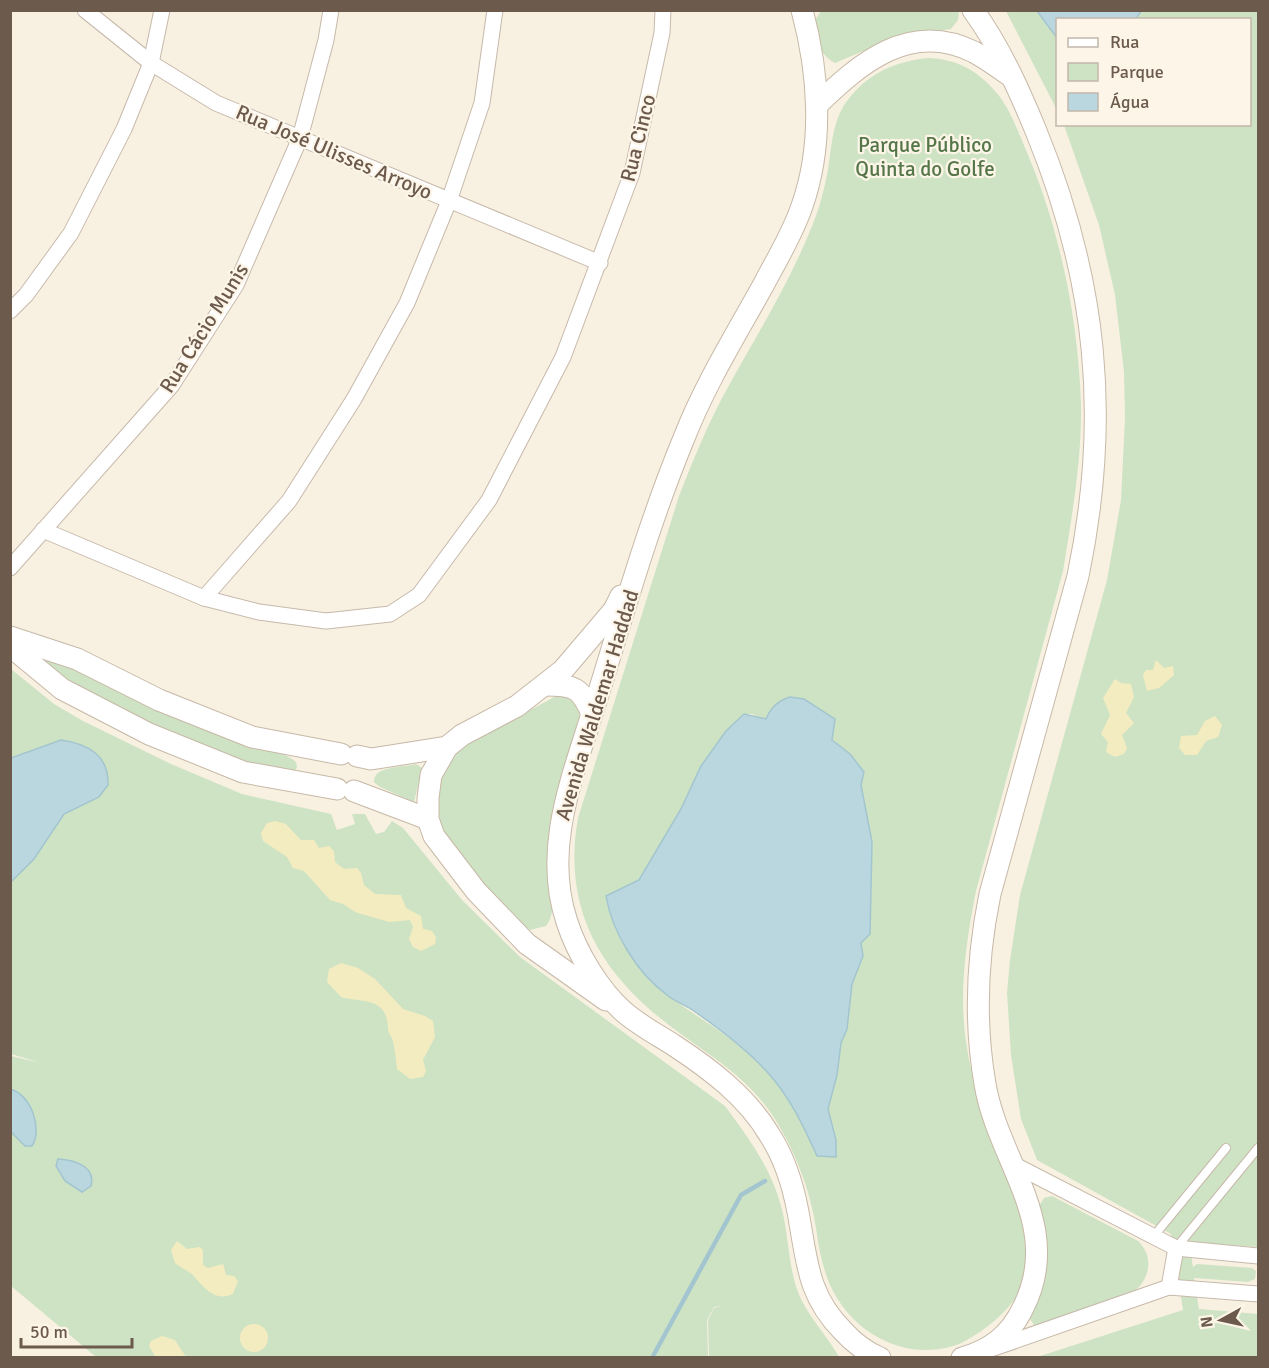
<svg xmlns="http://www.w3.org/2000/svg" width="1269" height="1368" viewBox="0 0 1269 1368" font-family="Signika,sans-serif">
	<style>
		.green { fill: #cee3c3; fill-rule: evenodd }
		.sand { fill: #f4ecc1 }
		.water { fill: #bad7df; stroke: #a2c5cf; stroke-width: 1.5 }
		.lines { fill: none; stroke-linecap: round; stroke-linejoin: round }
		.stream { stroke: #a2c5cf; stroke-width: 4.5 }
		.lane-casing { stroke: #c7b9ab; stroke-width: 10 }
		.street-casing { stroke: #c7b9ab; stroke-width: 17 }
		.secondary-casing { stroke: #c7b8a7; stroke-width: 23 }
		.lane { stroke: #fff; stroke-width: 8 }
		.street { stroke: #fff; stroke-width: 15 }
		.secondary { stroke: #fff; stroke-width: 21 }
		.labels { text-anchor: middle; stroke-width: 4.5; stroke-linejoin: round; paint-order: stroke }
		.street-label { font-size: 21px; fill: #6c5a4c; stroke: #fcf5e8 }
		.park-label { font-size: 21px; fill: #547649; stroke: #fcf5e8 }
	</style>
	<rect width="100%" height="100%" fill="#f8f1e2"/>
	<g class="green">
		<path d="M821 11H959L958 20 951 29 894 38 835 63C819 55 815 37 815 20Z"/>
		<path d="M1006 11H1258V1247L1189 1242 1193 1267 1197 1264 1252 1268 1256 1271 1255 1279 1248 1282 1194 1278 1199 1309 1258 1314V1357H1037L1183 1310 1171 1234 1037 1160 1021 1119 1011 1055 1007 993 1010 960 1020 895 1107 580 1121 500 1125 418 1124 372 1115 295 1099 225 1064 125 1250 124V20H1058L1057 110Z"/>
		<path d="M928 58C956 59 977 70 995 91 1008 105 1016 126 1023 143 1059 225 1078 315 1081 404 1082 459 1072 516 1063 571L976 891C966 942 958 996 967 1048 977 1113 1010 1170 1026 1233 1028 1243 1026 1279 1022 1287 1011 1310 987 1329 965 1341 950 1350 923 1352 906 1348 866 1339 835 1308 824 1268 818 1249 817 1228 812 1208 806 1180 793 1149 778 1124 754 1083 718 1061 681 1034 605 980 561 914 578 818L679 496C692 463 705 431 721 400 751 344 786 290 810 231 818 213 823 194 827 175 832 150 831 122 847 101 868 73 894 62 928 58ZM804 699 814 705 832 729V740L850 754 864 772 861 785 872 842 870 934 861 943 863 956 852 984 847 1029 841 1043 828 1109 836 1140 817 1155C804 1127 790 1097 768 1073 740 1041 701 1020 667 995 640 976 623 943 610 914L616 891 639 880 681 809 701 766 726 731 744 714H752L766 720C774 700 784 700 804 699Z"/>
		<path d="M27 648C98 679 167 718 241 743 258 748 284 750 296 762L297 768 294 771 253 765 174 736 73 686Z"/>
		<path d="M11 669 54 704 83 721 171 764 242 794 331 814 337 830 355 824 352 814H365L376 834 384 832 392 821 403 828 462 900 520 957 725 1106C748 1137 771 1168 781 1206 788 1231 788 1258 795 1283 803 1312 825 1332 839 1357H709L708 1320 714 1308 722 1306 714 1307 707 1320 708 1357H96L11 1286V1056L41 1063 11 1054Z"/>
		<path d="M558 695 572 700 578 705C586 736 554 792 550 826 547 854 562 906 546 926L530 930 510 916 449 844 436 813 439 781 459 749Z"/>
		<path d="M416 764 422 768 414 802 380 787 374 782C374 765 403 768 416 764Z"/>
		<path d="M1052 1196 1138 1241C1153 1255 1151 1276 1136 1290 1124 1300 1054 1319 1035 1326L1029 1318 1039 1206 1044 1198Z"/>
	</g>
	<g class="sand">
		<path d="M1156 660 1164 668 1173 666 1174 675 1159 688 1147 691 1143 675 1146 670H1153Z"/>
		<path d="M1115 679 1121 683 1131 684 1134 697 1126 713 1134 723 1122 735 1127 748 1124 754 1115 757 1106 752 1108 742 1101 734 1110 715 1103 698Z"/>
		<path d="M1215 716 1222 725 1218 737 1206 741 1197 755H1185L1179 748 1181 736 1197 735 1205 721Z"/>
		<path d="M275 821 286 824 301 840H314L319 848 329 846 334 851 335 862 344 869 357 868 361 873 364 885 375 894 401 895 406 908 421 916 423 929 432 931 436 937 435 944 421 951 413 947 409 939 413 927 410 920 389 922 355 912 343 904 330 900 304 871 293 868 287 857 263 841 261 833 267 823Z"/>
		<path d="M341 963 358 968 375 979 403 1009 425 1016 433 1021 435 1037 423 1060 426 1071 423 1077 410 1079 397 1069C396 1060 395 1050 393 1041 392 1036 388 1034 388 1028 387 997 364 1003 341 997L327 982 329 969Z"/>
		<path d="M177 1241 187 1249 200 1247 203 1250V1265L208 1268 223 1264 226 1275 234 1276 238 1281 233 1294C214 1303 202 1285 192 1274 187 1270 181 1268 175 1263L171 1250Z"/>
		<circle cx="254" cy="1338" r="14"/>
		<path d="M162 1336 175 1340 186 1357 155 1356 149 1346 151 1341Z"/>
	</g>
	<g class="water">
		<path d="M1037 11H1141L1136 19 1058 20 1057 38Z"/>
		<path d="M790 697 804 699 835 719 832 740 850 754 864 772 861 785 872 842 870 934 861 943 863 956 852 984 847 1029 841 1043 837 1075 828 1109 836 1140V1157L817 1156C804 1127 790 1097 768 1073 747 1049 717 1027 691 1009 683 1004 674 1001 667 995 637 973 612 932 606 896L639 880 681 809 701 766 726 731 744 714 766 719C771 707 778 701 790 697Z"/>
		<path d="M61 740C88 744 109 755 108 785L99 797 64 814 34 859 11 882V758Z"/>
		<path d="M10 1089C31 1094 43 1129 32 1146H25L11 1132Z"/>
		<path d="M58 1159C74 1160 96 1166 91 1186L82 1192 65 1181 56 1166Z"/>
	</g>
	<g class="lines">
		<path class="stream" d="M652 1358 741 1195 765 1181"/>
		<g class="lane-casing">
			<g id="lane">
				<path d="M1153 1237 1226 1148"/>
				<path d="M1176 1248 1258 1148"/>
			</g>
		</g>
		<g class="street-casing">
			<g id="street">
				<path d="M85 10 151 63 216 103 600 263"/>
				<path d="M10 311 26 295 71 233 124 129 151 63 162 10"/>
				<path d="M43 530 204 598 259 612 326 621 390 614 419 595 489 500 563 357 632 173 662 33 663 10"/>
				<path d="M10 568 172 385 236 285 300 138 326 40 331 10"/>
				<path d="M204 598 289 501 354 399 407 303 449 201 482 103 495 10"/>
				<path d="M1011 1163 1176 1248 1258 1256"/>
				<path d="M1169 1287 1176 1248"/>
				<path d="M994 1348 1169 1287 1258 1294"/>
			</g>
		</g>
		<g class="secondary-casing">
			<g id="secondary">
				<path d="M802 10C819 73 824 144 802 206 793 233 778 257 765 282 737 333 705 384 684 438 647 527 621 622 592 714 571 781 543 851 567 922 577 953 599 990 624 1012 639 1025 658 1035 675 1046 710 1069 747 1097 769 1134 784 1157 793 1185 798 1212 807 1260 807 1295 843 1331 853 1342 866 1352 880 1358"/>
				<path d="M817 105C860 63 910 20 974 52 987 59 998 67 1009 75"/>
				<path d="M10 637 77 659 159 700 252 737 341 754"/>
				<path d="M10 646 62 689 149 734 243 772 337 789"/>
				<path d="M546 685C575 685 581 688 592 714"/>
				<path d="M357 756 371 759 447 747"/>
				<path d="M354 791 428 819"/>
				<path d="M606 1000 527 944 476 891 434 836 428 819V798L431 775 447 747 462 735 517 706 563 670 614 610 621 596"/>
				<path d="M962 1358C991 1350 1010 1335 1023 1308 1065 1226 998 1162 985 1084 974 1020 977 957 990 894L1078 576C1111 418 1097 280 1036 131 1019 90 1000 47 973 10"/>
			</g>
		</g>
		<use href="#lane" class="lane"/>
		<use href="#street" class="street"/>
		<use href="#secondary" class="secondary"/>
	</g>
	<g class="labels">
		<g class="street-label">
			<text transform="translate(638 138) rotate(-76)" y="7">Rua Cinco</text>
			<text transform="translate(334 152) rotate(23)" y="7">Rua José Ulisses Arroyo</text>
			<text transform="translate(204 328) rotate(-58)" y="7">Rua Cácio Munis</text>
			<text transform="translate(597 705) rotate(-73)" y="7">Avenida Waldemar Haddad</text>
		</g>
		<g class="park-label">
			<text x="925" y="152">Parque Público<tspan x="925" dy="24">Quinta do Golfe</tspan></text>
		</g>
	</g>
	<rect width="1269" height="1368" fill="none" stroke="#6c5a4c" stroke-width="24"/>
	<rect x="1056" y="18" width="195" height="108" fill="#fcf5e8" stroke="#c2b7aa" stroke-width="1.5"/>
	<rect x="1068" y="38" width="30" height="9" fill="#ffffff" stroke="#c2b7aa" stroke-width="1.5"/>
	<text x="1110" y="48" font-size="18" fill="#6c5a4c">Rua</text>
	<rect x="1068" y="63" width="30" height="18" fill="#cee3c3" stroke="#c2b7aa" stroke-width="1.5"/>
	<text x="1110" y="78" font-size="18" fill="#6c5a4c">Parque</text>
	<rect x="1068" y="93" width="30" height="18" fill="#bad7df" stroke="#c2b7aa" stroke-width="1.5"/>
	<text x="1110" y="108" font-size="18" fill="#6c5a4c">Água</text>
	<g transform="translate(1221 1320) rotate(262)" stroke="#fcf5e8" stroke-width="4.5" paint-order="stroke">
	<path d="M0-4.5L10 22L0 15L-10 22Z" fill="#6c5a4c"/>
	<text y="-9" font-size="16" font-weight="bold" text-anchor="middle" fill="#6c5a4c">N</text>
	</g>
	<path d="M21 1338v9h111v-9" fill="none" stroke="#6c5a4c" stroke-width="3"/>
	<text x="30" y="1338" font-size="18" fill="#6c5a4c" stroke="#fcf5e8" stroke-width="4.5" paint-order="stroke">50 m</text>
</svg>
